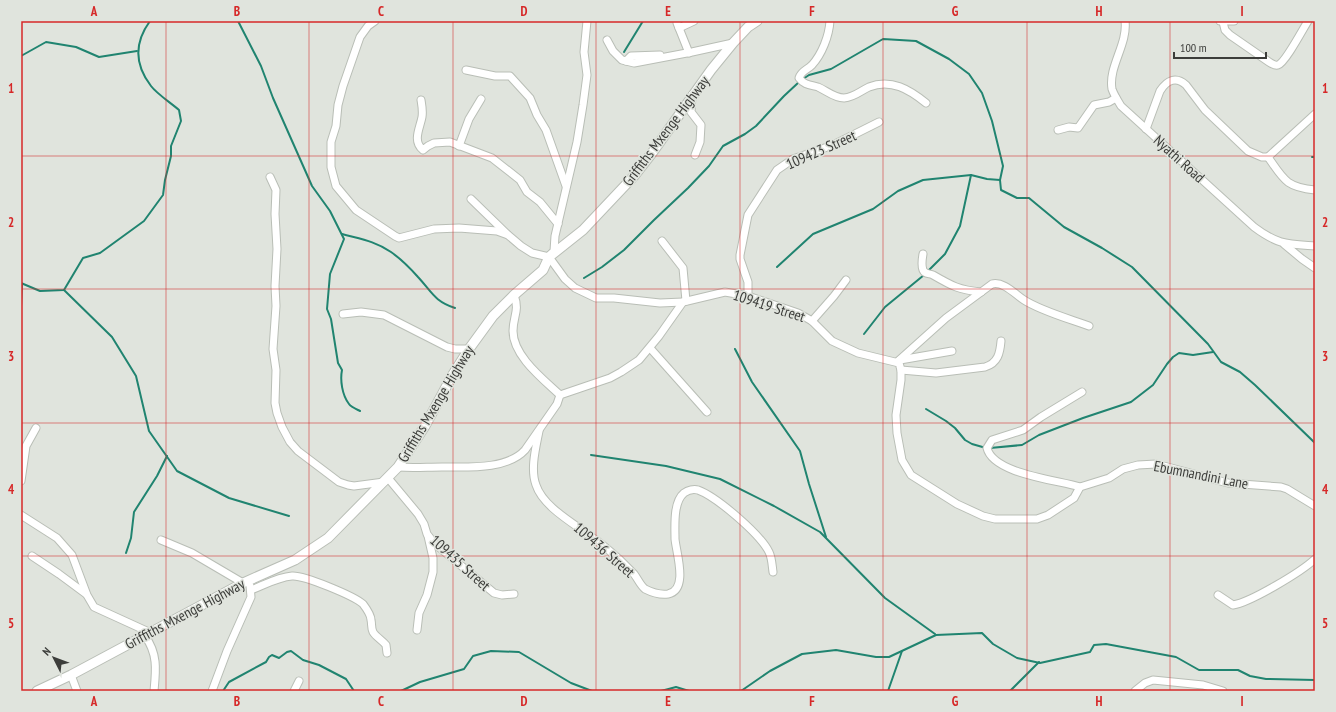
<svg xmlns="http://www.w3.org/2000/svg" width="1336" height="712" viewBox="0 0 1336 712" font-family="'PT Sans Narrow',sans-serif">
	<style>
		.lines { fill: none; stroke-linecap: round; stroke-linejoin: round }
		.stream { stroke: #208470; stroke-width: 2 }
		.minor-casing { stroke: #b9beb6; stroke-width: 9 }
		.tertiary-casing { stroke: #b9beb6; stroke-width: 11 }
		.minor { stroke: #fff; stroke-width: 7 }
		.tertiary { stroke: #fff; stroke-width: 9 }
		.grid { fill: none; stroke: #d62828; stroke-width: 1; stroke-opacity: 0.55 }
		.labels { text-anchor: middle; stroke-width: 3; stroke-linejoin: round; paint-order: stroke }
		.street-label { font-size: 15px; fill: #3c3d3a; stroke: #e0e4dd }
		.neatline { fill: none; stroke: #d62828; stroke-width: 1.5 }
		.grid-label { font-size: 13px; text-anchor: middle; font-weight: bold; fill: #d62828 }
	</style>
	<rect width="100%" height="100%" fill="#e0e4dd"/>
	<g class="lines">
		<g class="stream">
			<path d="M238 21 261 66 273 98 312 186 330 211 344 239 330 274 327 309 331 319 338 363 342 370C340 380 342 395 349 404 351 407 356 409 360 411"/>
			<path d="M624 52 643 21"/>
			<path d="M21 56 46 42 76 47 99 57 137 51"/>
			<path d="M803 79 809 75 831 69 883 39 916 41 949 59 969 74 982 93 992 121 1003 166 1000 180 1001 190 1017 198H1029L1064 227 1102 248 1132 267 1208 344 1221 362 1240 372 1255 385 1315 443"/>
			<path d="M1312 157H1315"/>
			<path d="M342 234C360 239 375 241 391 252 401 259 410 268 418 277 432 292 434 301 455 308"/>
			<path d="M777 267 813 234 873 209 898 191 923 180 971 175 987 179 1000 180"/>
			<path d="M927 272 945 254 960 226 971 175"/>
			<path d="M584 278 602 267 624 250 654 220 688 188 709 166 723 146 745 134 756 126 784 96 799 82"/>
			<path d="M21 283 40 291 64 290 83 258 100 253 144 221 163 195 165 180 171 156V146L181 121 179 110C171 103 157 94 151 86 134 64 134 43 150 21"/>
			<path d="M64 290 112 337 136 376 149 431 177 471 229 498 289 516"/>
			<path d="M21 306 22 284"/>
			<path d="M864 334 885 307 924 275"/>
			<path d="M735 349 752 382 800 451 809 484 826 537"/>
			<path d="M926 409 946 421 955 428 965 440 972 444 986 448"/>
			<path d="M990 448 1022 445 1039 435 1083 418 1131 402 1153 385 1167 364 1173 357 1179 353 1193 355 1213 352"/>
			<path d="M591 455 666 466 720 479 774 506 820 532 885 598 935 634"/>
			<path d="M126 553 131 538 134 512 157 476 167 456"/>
			<path d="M223 691 229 682 266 662 269 657 272 655 279 658 287 652 291 651 303 660 319 665 346 679 354 691"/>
			<path d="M401 691 420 682 464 669 473 656 491 651 519 652 571 683 592 691"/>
			<path d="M661 691 676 687 689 691"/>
			<path d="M741 691 770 671 802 654 836 650 876 657H889L936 635 982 633 993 644 1017 658 1040 663 1090 652 1094 645 1106 644 1176 657 1199 670H1238L1250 676 1266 679 1315 680"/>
			<path d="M888 691 902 651"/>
			<path d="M1010 691 1039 662"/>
		</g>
		<g class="minor-casing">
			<g id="minor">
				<path d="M375 21 368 26 360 37 343 86 338 105 336 126 331 142V167L336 186 356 210 395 236 399 238 434 229 459 228 497 231 508 235 521 246 532 253 549 257 565 279 575 288 596 298H614L660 303 683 302"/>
				<path d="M830 21C829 36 822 54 812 65 807 70 801 71 799 78 804 85 811 85 818 87 827 91 834 98 844 98 855 97 860 91 869 87 891 78 910 90 926 103"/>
				<path d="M1125 21C1128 44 1108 67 1112 89 1114 95 1118 101 1121 106L1254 227C1278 245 1287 244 1315 246"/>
				<path d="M1220 21H1234"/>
				<path d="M1223 22 1225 30 1230 35 1269 62C1272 64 1275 66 1278 65 1285 63 1303 29 1308 21"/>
				<path d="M677 23 689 53"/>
				<path d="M679 28 694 21"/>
				<path d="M607 40 613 51 622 60 634 63 692 52 733 43"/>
				<path d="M626 61 631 56 660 55"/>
				<path d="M466 70 495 76H510L530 98 537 115 546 130 566 186"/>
				<path d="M692 95 691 112 701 125 700 142 695 155"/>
				<path d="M421 100C422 106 423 111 422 117 420 128 412 141 423 150L428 146 434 143 450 142 492 158 520 180 527 192 540 202 558 224"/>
				<path d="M1146 129 1160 91C1167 80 1176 76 1186 85L1205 110 1248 151 1262 157H1268"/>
				<path d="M1058 130 1069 127 1078 128 1094 105 1109 102 1116 98"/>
				<path d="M459 146 469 119 481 99"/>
				<path d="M1268 157 1315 114"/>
				<path d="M1268 157C1284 180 1286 187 1315 190"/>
				<path d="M270 177 276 190 275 214 277 249 275 286 276 306 273 349 276 370 275 403 277 413 282 427 290 442 298 451 339 482 348 485 354 486 384 482"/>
				<path d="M471 199 507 234"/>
				<path d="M662 241 683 268 686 301"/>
				<path d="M1284 244 1302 259 1315 268"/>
				<path d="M923 254C922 260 921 265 923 270 925 275 930 273 933 275 952 286 959 290 981 292"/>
				<path d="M550 255 554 251 555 236 577 142 583 105 587 75 584 52 587 21"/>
				<path d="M514 295C520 311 513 316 513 331 513 356 543 379 560 395"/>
				<path d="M748 296V282L740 259V255L748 215 777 170 793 159 833 145 879 122"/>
				<path d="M343 314 361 312 384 315 447 347 455 349H469"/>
				<path d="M812 321 834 296 846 280"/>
				<path d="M650 348 707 412"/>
				<path d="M900 360 952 351"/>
				<path d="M897 362 946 318 992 284C1003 281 1015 294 1024 300 1041 311 1070 319 1089 326"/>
				<path d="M901 370 936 373 985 367C998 363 1000 353 1001 341"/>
				<path d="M539 431C536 447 530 469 536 485 543 507 575 524 593 538 602 544 611 552 619 559 624 564 629 569 634 574 638 579 640 585 645 589 651 592 661 595 668 594 689 590 676 552 675 539 675 526 673 502 684 493 688 490 694 489 698 490 717 497 760 534 769 552 772 558 772 565 773 572"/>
				<path d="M398 467C413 468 427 467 442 467 467 467 507 470 525 450L557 404 560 395 610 378 621 372 639 360 659 336 683 302 725 292 748 296 798 313 812 321 832 341 858 353 899 363 901 370V380L896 415 897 433 902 460 911 475 957 504 983 516 995 519H1037L1048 515 1074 498 1080 487 1109 478 1123 469 1138 465 1156 464 1228 483 1281 487 1287 489 1315 506"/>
				<path d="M388 478 418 514 424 524 427 534 434 543 494 593 502 595 514 594"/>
				<path d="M21 481 26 446 36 428"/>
				<path d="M1080 487C1058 480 993 474 987 448L992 440 1023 430 1041 417 1082 392"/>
				<path d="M21 515 57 538 72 555 87 595 94 607 151 633"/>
				<path d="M161 540 192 553 243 583"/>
				<path d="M32 556 59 574 86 594"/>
				<path d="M251 590C264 585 278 577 292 576 304 575 354 596 363 604 366 608 371 615 371 620 372 624 371 628 373 632 376 637 382 640 386 645L387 653"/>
				<path d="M1218 595 1233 605C1251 602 1301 572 1315 559"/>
				<path d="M417 630 419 613 427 595 433 572V558L428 536"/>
				<path d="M145 636C158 654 156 670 154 691"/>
				<path d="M71 675 77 691"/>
				<path d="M212 691 227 651 251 597 250 586"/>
				<path d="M294 691 299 681"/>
				<path d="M1135 691 1145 683 1153 680 1203 685 1223 691"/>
			</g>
		</g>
		<g class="tertiary-casing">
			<path id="tertiary" d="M37 691 71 675 243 583 295 560 328 538 398 467 425 426 452 376 469 349 493 316 514 295 543 270 549 257 583 230 634 176 652 153 711 70 733 43 748 27 757 21"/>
		</g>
		<use href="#minor" class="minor"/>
		<use href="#tertiary" class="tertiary"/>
	</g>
	<path class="grid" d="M166 21V691M309 21V691M453 21V691M596 21V691M740 21V691M883 21V691M1027 21V691M1170 21V691M21 156H1315M21 289H1315M21 423H1315M21 556H1315"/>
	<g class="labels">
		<g class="street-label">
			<text transform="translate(666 131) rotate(-53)" y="5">Griffiths Mxenge Highway</text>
			<text transform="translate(821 150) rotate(-24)" y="5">109423 Street</text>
			<text transform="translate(1179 159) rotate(42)" y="5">Nyathi Road</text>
			<text transform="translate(769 306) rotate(18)" y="5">109419 Street</text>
			<text transform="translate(436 404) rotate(-59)" y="5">Griffiths Mxenge Highway</text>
			<text transform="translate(1201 475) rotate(11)" y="5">Ebumnandini Lane</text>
			<text transform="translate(604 550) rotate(41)" y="5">109436 Street</text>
			<text transform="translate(460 563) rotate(42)" y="5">109435 Street</text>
			<text transform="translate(185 614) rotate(-28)" y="5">Griffiths Mxenge Highway</text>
		</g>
	</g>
	<rect width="1336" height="712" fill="none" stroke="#e0e4dd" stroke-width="44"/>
	<g transform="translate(54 658) rotate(312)" stroke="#e0e4dd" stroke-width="3" paint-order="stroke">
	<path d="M0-3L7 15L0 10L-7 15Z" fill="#3c3d3a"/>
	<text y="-6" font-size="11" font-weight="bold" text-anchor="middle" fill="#3c3d3a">N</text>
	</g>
	<path d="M1174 52v6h92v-6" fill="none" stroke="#3c3d3a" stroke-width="2"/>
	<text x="1180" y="52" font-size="12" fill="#3c3d3a" stroke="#e0e4dd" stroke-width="3" paint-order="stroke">100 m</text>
	<rect x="22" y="22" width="1292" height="668" class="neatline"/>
	<g class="grid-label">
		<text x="94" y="16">A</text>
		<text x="237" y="16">B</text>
		<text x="381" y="16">C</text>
		<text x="524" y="16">D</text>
		<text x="668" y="16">E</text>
		<text x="812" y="16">F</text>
		<text x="955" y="16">G</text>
		<text x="1099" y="16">H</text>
		<text x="1242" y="16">I</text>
		<text x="11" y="93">1</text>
		<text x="1325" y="93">1</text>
		<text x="11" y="227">2</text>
		<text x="1325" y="227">2</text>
		<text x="11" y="361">3</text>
		<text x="1325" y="361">3</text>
		<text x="11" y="494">4</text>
		<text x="1325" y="494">4</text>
		<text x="11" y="628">5</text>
		<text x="1325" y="628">5</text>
		<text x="94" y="706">A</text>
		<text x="237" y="706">B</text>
		<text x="381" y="706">C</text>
		<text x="524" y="706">D</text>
		<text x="668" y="706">E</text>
		<text x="812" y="706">F</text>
		<text x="955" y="706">G</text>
		<text x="1099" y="706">H</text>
		<text x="1242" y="706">I</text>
	</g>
</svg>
